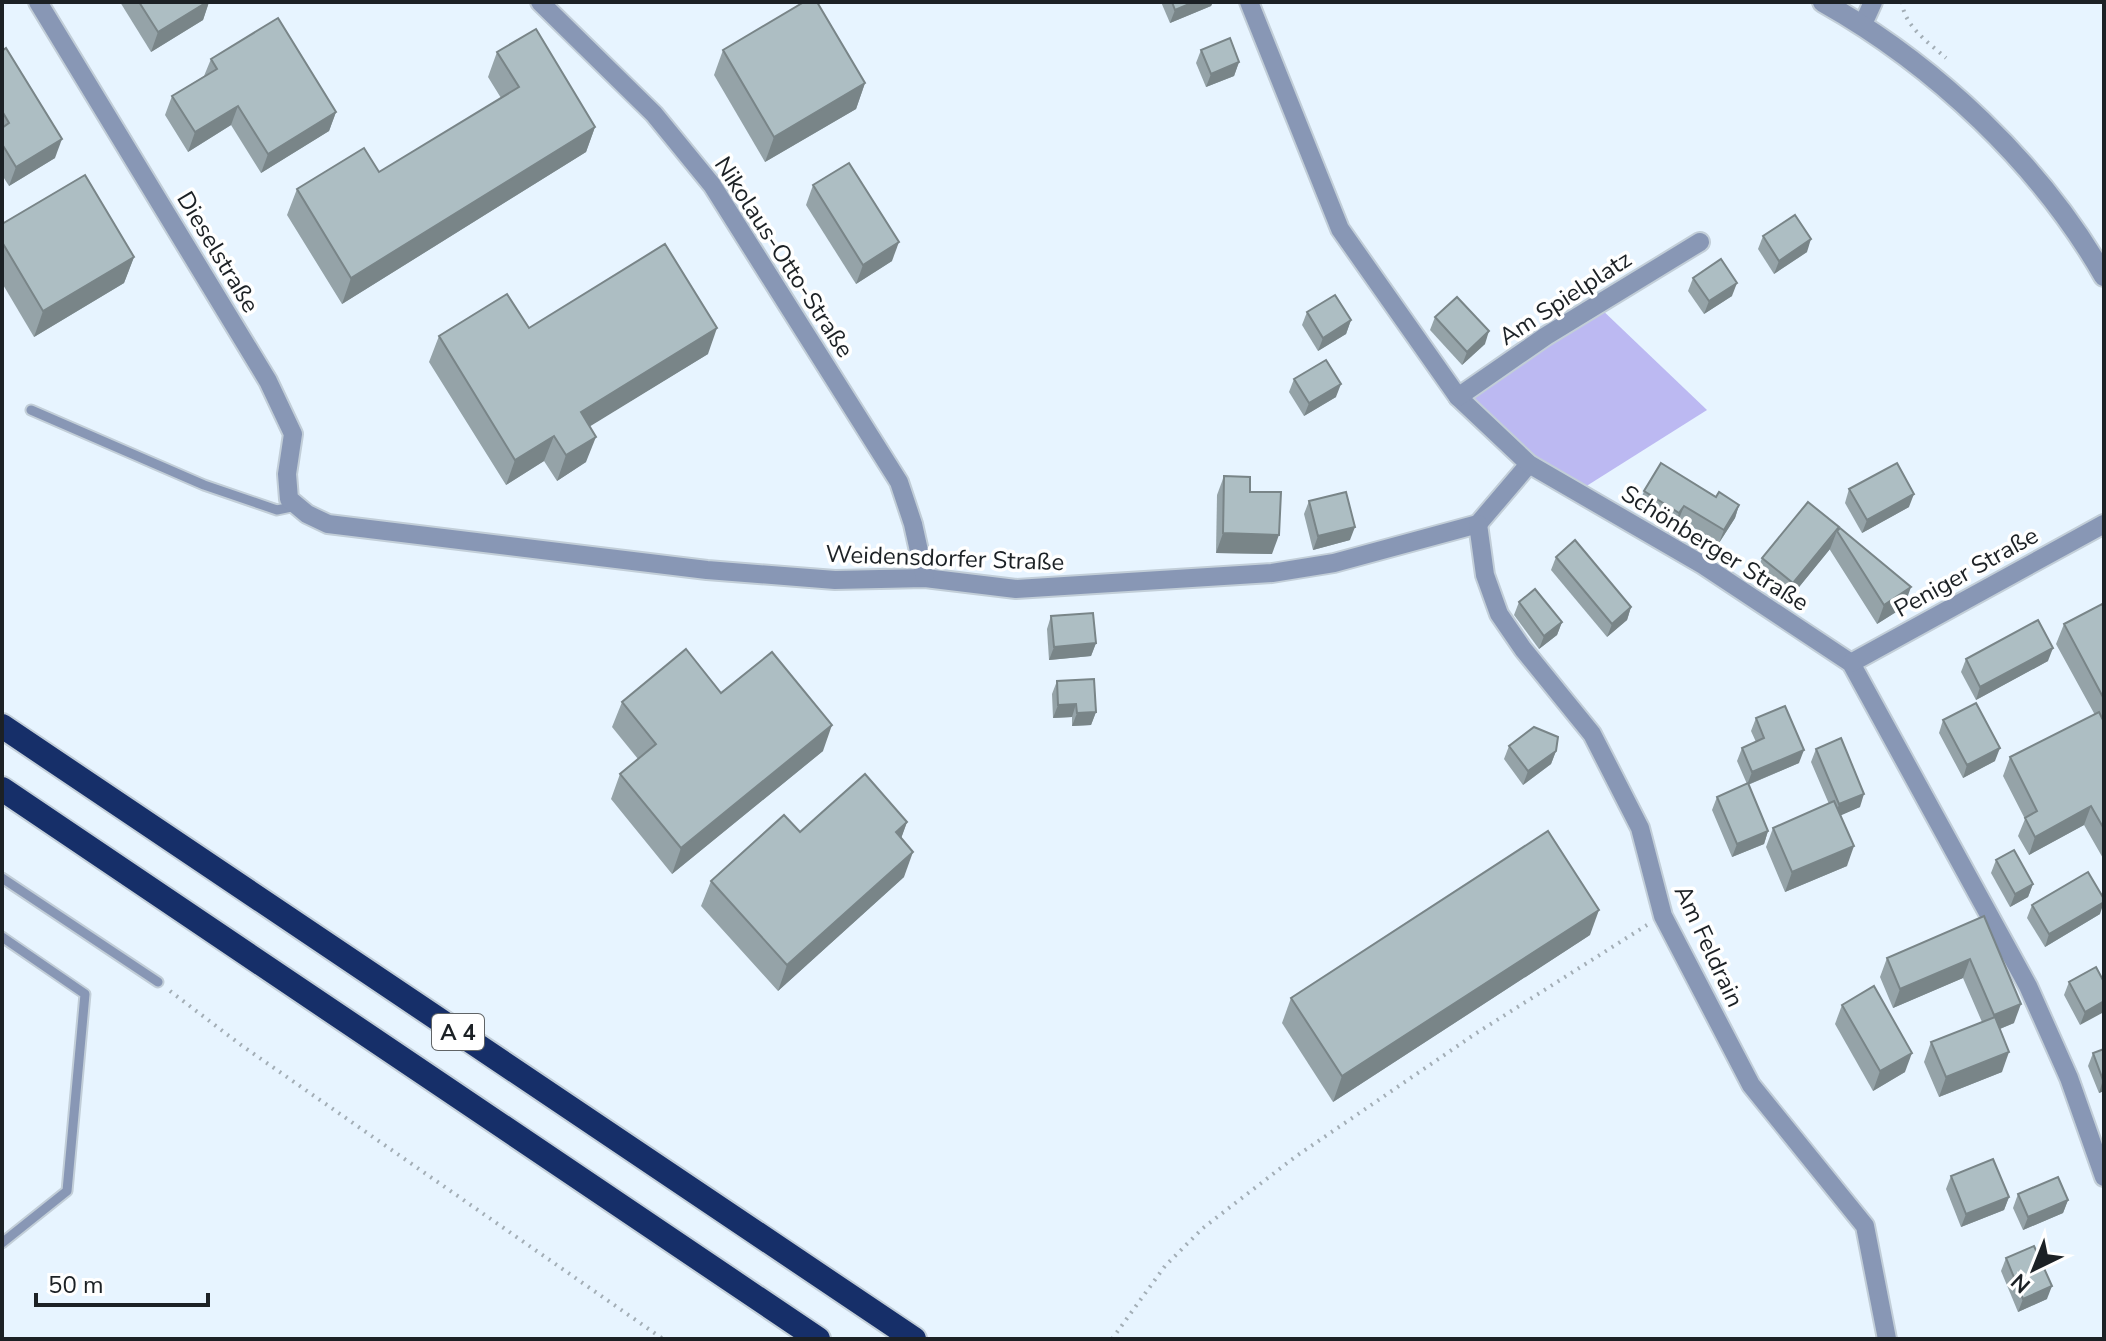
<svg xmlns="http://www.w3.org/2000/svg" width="2106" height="1341" viewBox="0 0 2106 1341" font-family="'Nunito Sans',sans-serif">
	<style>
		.green { fill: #bcb9f2 }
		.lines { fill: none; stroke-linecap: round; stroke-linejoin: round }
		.service-casing { stroke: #c2ced8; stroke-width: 13 }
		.minor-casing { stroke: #c2ced8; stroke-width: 22 }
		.tertiary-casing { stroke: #c2ced8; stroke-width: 24 }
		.motorway-casing { stroke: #c2ced8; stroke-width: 28 }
		.path { stroke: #a3aeb6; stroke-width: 4; stroke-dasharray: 2 6; stroke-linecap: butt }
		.service { stroke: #8897b5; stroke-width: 9 }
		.minor { stroke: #8897b5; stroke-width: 18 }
		.tertiary { stroke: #8897b5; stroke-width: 20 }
		.motorway { stroke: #162f69; stroke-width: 24 }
		.wall { fill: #95a3a8 }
		.shaded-wall { fill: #798588 }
		.building { fill: #adbec3; stroke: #798588; stroke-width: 2 }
		.labels { text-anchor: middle; stroke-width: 7; stroke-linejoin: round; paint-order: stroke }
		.shield { fill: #fff; stroke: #606466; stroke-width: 2 }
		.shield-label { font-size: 22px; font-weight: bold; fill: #1c2125 }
		.street-label { font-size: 24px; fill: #1c2125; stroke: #fff }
	</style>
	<rect width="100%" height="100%" fill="#e7f4ff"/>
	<path class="green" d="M1597 305 1707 410 1577 492 1458 397Z"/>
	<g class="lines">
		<g class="service-casing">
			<g id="service">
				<path d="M31 410 204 485 277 510 296 506"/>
				<path d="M2 878 158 982"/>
				<path d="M2 937 85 994 67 1191 2 1243"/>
			</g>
		</g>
		<g class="minor-casing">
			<g id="minor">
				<path d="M38 2 268 381 293 434 287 474 289 499 307 514 328 524 707 570 835 580 925 578 1016 589 1272 573 1334 563 1478 524 1529 464"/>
				<path d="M540 2 654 114 712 185 899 482 913 524 925 578"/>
				<path d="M1249 2 1340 229 1458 397 1529 464 1703 565 1851 663 2028 986 2069 1078 2104 1177"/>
				<path d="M1863 24 1873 2"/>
				<path d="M1458 397 1546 336 1700 242"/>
				<path d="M1478 524 1485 575 1499 614 1523 649 1592 734 1640 828 1663 916 1751 1085 1865 1226 1887 1339"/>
				<path d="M1851 663 2104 524"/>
			</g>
		</g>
		<g class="tertiary-casing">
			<path id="tertiary" d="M1823 2C1935 65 2040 164 2104 276"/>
		</g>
		<g class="motorway-casing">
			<g id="motorway">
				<path d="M2 726 914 1339"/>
				<path d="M2 789 818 1339"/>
			</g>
		</g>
		<g class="path">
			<path d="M1902 2C1904 26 1929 43 1946 58"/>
			<path d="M170 991 241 1045 663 1339"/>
			<path d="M1112 1339 1165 1266 1203 1228 1295 1157 1475 1034 1647 925"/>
		</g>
		<use href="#service" class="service"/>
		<use href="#minor" class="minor"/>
		<use href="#tertiary" class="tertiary"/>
		<use href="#motorway" class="motorway"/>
	</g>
	<g class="wall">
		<path d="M120 2H209L203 20 151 52Z"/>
		<path d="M1161 2H1213L1211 6 1170 23Z"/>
		<path d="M723 50 865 83 856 109 765 162 714 75Z"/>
		<path d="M1201 50 1239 62 1234 76 1206 87 1196 63Z"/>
		<path d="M2 51 55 158 9 186 2 175Z"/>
		<path d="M497 52 595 127 586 152 342 304 287 215 297 189 379 172 501 98 488 77Z"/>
		<path d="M211 59 336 112 329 131 261 173 231 125 188 152 165 115 172 96 204 76Z"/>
		<path d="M813 185 892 261 856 284 806 205Z"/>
		<path d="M2 224 134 257 124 283 34 337 2 283Z"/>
		<path d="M1763 236 1807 252 1774 274 1758 249Z"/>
		<path d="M1693 278 1732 296 1704 314 1688 291Z"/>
		<path d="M1307 312 1351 320 1346 334 1318 351 1302 325Z"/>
		<path d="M1435 317 1485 344 1462 365 1430 330Z"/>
		<path d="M529 328 708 354 589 426 586 462 557 481 544 461 506 485 429 362 439 336Z"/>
		<path d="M1294 379 1336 397 1304 416 1289 392Z"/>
		<path d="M1224 476 1250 492 1272 554 1216 553 1217 495Z"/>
		<path d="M1849 489 1909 507 1862 533 1845 503Z"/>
		<path d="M1644 491 1716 497 1739 505 1735 518 1719 543 1679 519 1674 527 1639 505Z"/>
		<path d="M1309 501 1350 540 1313 550 1304 514Z"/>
		<path d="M1839 527 1904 607 1877 624 1830 550V549L1786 603 1755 577 1762 558Z"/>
		<path d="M1556 557 1631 607 1627 620 1607 637 1551 570Z"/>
		<path d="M1519 602 1562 622 1557 635 1539 649 1514 615Z"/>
		<path d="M2104 608V860L2084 825 2029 855 2018 836 2025 819 2003 776 2010 757 2095 715 2056 644 2064 624Z"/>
		<path d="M1051 616 1096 643 1091 656 1049 660 1047 629Z"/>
		<path d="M1966 659 2048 661 1976 700 1961 672Z"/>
		<path d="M1057 681 1096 712 1091 725 1072 726V717L1053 718 1052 694Z"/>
		<path d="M721 693 823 751 672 874 611 799 620 774 638 759 612 727 622 702Z"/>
		<path d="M1756 718 1799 763 1748 785 1768 831 1764 844 1732 857 1712 810 1717 797 1747 784 1737 761 1742 748 1756 742 1751 731Z"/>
		<path d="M1943 720 1995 761 1963 778 1939 733Z"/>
		<path d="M1509 746 1556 751 1551 764 1523 785 1504 759Z"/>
		<path d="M1816 749 1860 807 1840 815 1847 866 1785 892 1766 847 1773 828 1829 804 1811 762Z"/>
		<path d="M907 822 901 838 904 877 778 991 701 906 711 881 800 832Z"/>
		<path d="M1996 860 2033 884 2028 897 2010 907 1991 873Z"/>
		<path d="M2032 905 2100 914 2045 947 2027 918Z"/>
		<path d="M1984 916 2014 1023 2000 1029 2002 1072 1939 1097 1924 1062 1931 1042 1982 1022 1963 978 1893 1008 1880 977 1887 958Z"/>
		<path d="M1590 935 1333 1102 1282 1023 1291 998Z"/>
		<path d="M2069 982H2104L2080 1025 2064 995Z"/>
		<path d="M1842 1005 1905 1072 1873 1091 1835 1024Z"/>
		<path d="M2104 1049V1091L2099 1093 2088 1066 2093 1053Z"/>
		<path d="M1951 1176 2009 1197 2004 1210 1961 1227 1946 1189Z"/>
		<path d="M2018 1194 2068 1200 2063 1213 2023 1230 2013 1208Z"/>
		<path d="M2006 1258 2047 1299 2018 1312 2001 1271Z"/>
	</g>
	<g class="shaded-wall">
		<path d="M207 2H209L203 20 151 52 158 32Z"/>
		<path d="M1194 2H1213L1211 6 1170 23 1175 10Z"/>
		<path d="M1239 62 1234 76 1206 87 1211 74Z"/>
		<path d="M865 83 856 109 765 162 774 137Z"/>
		<path d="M238 106 231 125 188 152 195 132Z"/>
		<path d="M336 112 329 131 261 173 268 154Z"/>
		<path d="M595 127 586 152 342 304 351 278Z"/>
		<path d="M62 139 55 158 9 186 16 167Z"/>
		<path d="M1811 239 1807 252 1774 274 1779 261Z"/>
		<path d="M899 242 892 261 856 284 863 265Z"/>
		<path d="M134 257 124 283 34 337 43 311Z"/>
		<path d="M1737 283 1732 296 1704 314 1709 301Z"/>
		<path d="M1351 320 1346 334 1318 351 1323 338Z"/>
		<path d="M717 328 708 354 571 438 581 412Z"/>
		<path d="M1489 331 1485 344 1462 365 1467 352Z"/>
		<path d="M1341 384 1336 397 1304 416 1309 403Z"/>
		<path d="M554 436 544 461 506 485 515 460Z"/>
		<path d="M596 437 586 462 557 481 566 455Z"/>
		<path d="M1914 494 1909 507 1862 533 1867 520Z"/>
		<path d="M1739 505 1735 518 1719 543 1724 530Z"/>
		<path d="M1684 506 1679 519 1674 527 1679 513Z"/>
		<path d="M1355 527 1350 540 1313 550 1318 536Z"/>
		<path d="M1837 531 1830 549 1786 603 1793 583Z"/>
		<path d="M1223 533 1279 535 1272 554 1216 553Z"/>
		<path d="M1911 587 1904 607 1877 624 1884 605Z"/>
		<path d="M1631 607 1627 620 1607 637 1612 624Z"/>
		<path d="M1562 622 1557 635 1539 649 1544 636Z"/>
		<path d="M1096 643 1091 656 1049 660 1054 647Z"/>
		<path d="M2053 648 2048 661 1976 700 1980 687Z"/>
		<path d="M1076 704 1072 717 1053 718 1058 705Z"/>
		<path d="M1096 712 1091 725 1072 726 1077 713Z"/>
		<path d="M832 725 823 751 672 874 681 848Z"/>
		<path d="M2000 748 1995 761 1963 778 1967 765Z"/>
		<path d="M1804 750 1799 763 1747 785 1752 772Z"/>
		<path d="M1556 751 1551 764 1523 785 1528 771Z"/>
		<path d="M1864 794 1860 807 1835 818 1839 804Z"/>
		<path d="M2091 806 2084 825 2029 855 2035 837Z"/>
		<path d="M907 822 898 847 896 832Z"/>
		<path d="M1768 831 1764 844 1732 857 1737 844Z"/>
		<path d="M1854 846 1847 866 1785 892 1792 872Z"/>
		<path d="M913 852 904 877 778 991 787 965Z"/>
		<path d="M2033 884 2028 897 2010 907 2015 894Z"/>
		<path d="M2104 902 2100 914 2045 947 2049 934Z"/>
		<path d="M1599 910 1590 935 1333 1102 1342 1076Z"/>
		<path d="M1970 959 1963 978 1893 1008 1900 989Z"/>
		<path d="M2104 1001V1012L2080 1025 2085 1012Z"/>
		<path d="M2021 1004 2014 1023 1987 1034 1994 1015Z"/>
		<path d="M2009 1052 2002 1072 1939 1097 1946 1077Z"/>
		<path d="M1912 1053 1905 1072 1873 1091 1880 1071Z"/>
		<path d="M2103 1080 2104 1091 2099 1093Z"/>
		<path d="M2009 1197 2004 1210 1961 1227 1966 1214Z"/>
		<path d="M2068 1200 2063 1213 2023 1230 2028 1217Z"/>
		<path d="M2052 1286 2047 1299 2018 1312 2023 1299Z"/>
	</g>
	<g class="building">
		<path d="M139 2H207L158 32Z"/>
		<path d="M804 2H817L865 83 774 137 723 50Z"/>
		<path d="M1172 2H1194L1175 10Z"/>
		<path d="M278 18 336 112 268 154 238 106 195 132 172 96 217 69 211 59Z"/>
		<path d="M536 29 595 127 351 278 297 189 364 148 379 172 519 87 497 52Z"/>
		<path d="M1230 38 1239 62 1211 74 1201 50Z"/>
		<path d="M6 48 62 139 16 167 2 144V128L9 123 2 111V51Z"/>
		<path d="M849 163 899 242 863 265 813 185Z"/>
		<path d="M85 175 134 257 43 311 2 242V224Z"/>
		<path d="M1795 215 1811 239 1779 261 1763 236Z"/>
		<path d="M665 244 717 328 581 412 596 437 566 455 554 436 515 460 439 336 507 294 529 328Z"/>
		<path d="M1721 259 1737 283 1709 301 1693 278Z"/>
		<path d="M1335 295 1351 320 1323 338 1307 312Z"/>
		<path d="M1457 297 1489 331 1467 352 1435 317Z"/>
		<path d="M1326 360 1341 384 1309 403 1294 379Z"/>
		<path d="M1661 463 1716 497 1719 492 1739 505 1724 530 1684 506 1679 513 1644 491Z"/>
		<path d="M1897 463 1914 494 1867 520 1849 489Z"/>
		<path d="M1224 476 1250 477V492H1281L1279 535 1223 533Z"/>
		<path d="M1346 492 1355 527 1318 536 1309 501Z"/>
		<path d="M1808 502 1839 527 1793 583 1762 558Z"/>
		<path d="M1840 528 1911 587 1884 605 1837 531Z"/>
		<path d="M1575 540 1631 607 1612 624 1556 557Z"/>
		<path d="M1535 589 1562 622 1544 636 1519 602Z"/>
		<path d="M2102 604 2104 608V699L2064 624Z"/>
		<path d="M1093 613 1096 643 1054 647 1051 616Z"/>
		<path d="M2038 620 2053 648 1980 687 1966 659Z"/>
		<path d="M686 649 721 693 772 652 832 725 681 848 620 774 656 744 622 702Z"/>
		<path d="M1094 679 1096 712 1077 713 1076 704 1058 705 1057 681Z"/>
		<path d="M1976 703 2000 748 1967 765 1943 720Z"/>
		<path d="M1785 706 1804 750 1752 772 1742 748 1764 738 1756 718Z"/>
		<path d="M2099 712 2104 722V829L2091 806 2035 837 2025 818 2037 811 2010 757Z"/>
		<path d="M1534 727 1558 737 1556 751 1528 771 1509 746Z"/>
		<path d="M1841 738 1864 794 1839 804 1816 749Z"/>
		<path d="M865 774 907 822 896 832 913 852 787 965 711 881 784 815 800 832Z"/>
		<path d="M1748 783 1768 831 1737 844 1717 797Z"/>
		<path d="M1834 801 1854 846 1792 872 1773 828Z"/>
		<path d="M1548 831 1599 910 1342 1076 1291 998Z"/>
		<path d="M2014 850 2033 884 2015 894 1996 860Z"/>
		<path d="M2088 872 2104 899V902L2049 934 2032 905Z"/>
		<path d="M1984 916 2021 1004 1994 1015 1970 959 1900 989 1887 958Z"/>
		<path d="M2096 967 2104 982V1001L2085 1012 2069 982Z"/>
		<path d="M1874 986 1912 1053 1880 1071 1842 1005Z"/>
		<path d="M1995 1017 2009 1052 1946 1077 1931 1042Z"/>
		<path d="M2104 1049V1080H2103L2093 1053Z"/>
		<path d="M1993 1159 2009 1197 1966 1214 1951 1176Z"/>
		<path d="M2058 1177 2068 1200 2028 1217 2018 1194Z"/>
		<path d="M2034 1246 2052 1286 2023 1299 2006 1258Z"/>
	</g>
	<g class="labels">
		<rect class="shield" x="432" y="1014" width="52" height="36" rx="6"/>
		<g class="shield-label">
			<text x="458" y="1040">A 4</text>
		</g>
		<g class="street-label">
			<text transform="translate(218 252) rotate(59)" y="8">Dieselstraße</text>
			<text transform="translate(784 257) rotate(57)" y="8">Nikolaus-Otto-Straße</text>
			<text transform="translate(1565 298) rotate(-33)" y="8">Am Spielplatz</text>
			<text transform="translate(1715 548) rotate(32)" y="8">Schönberger Straße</text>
			<text transform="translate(945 558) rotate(2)" y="8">Weidensdorfer Straße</text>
			<text transform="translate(1966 572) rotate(-29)" y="8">Peniger Straße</text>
			<text transform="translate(1709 946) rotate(65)" y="8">Am Feldrain</text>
		</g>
	</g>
	<rect width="2106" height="1341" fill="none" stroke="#1c2125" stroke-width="8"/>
	<g transform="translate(2034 1269) rotate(223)" stroke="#ffffff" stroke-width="6" paint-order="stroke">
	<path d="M0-6L14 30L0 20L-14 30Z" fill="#1c2125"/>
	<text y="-12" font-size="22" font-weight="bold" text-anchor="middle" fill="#1c2125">N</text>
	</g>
	<path d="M36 1293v12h172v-12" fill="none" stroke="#1c2125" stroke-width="4"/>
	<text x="48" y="1293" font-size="24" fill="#1c2125" stroke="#ffffff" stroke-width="6" paint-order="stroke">50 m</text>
</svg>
